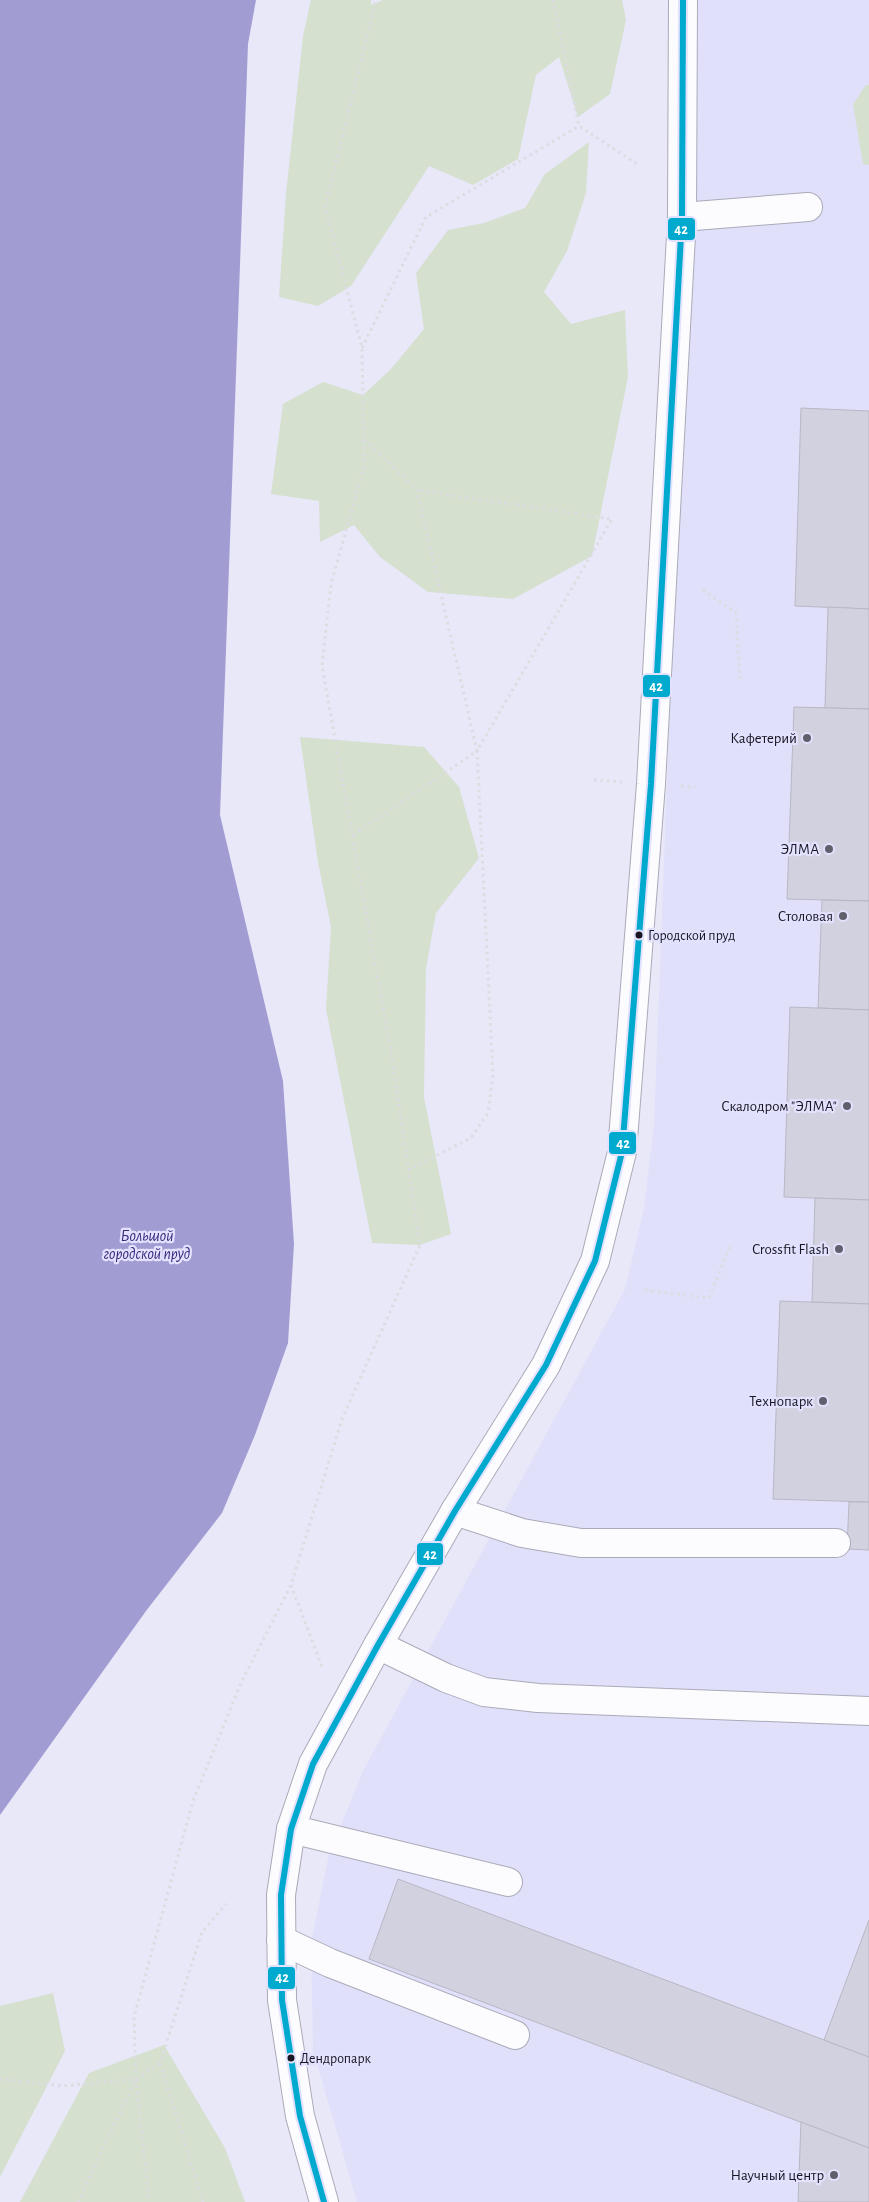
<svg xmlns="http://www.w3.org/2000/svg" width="869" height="2202" viewBox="0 0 869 2202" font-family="'Alegreya Sans',sans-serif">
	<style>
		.built { fill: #e0e0fb }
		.green { fill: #d5e0cf }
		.water { fill: #a19dd3 }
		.building { fill: #d2d1e0; stroke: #b7b7c5 }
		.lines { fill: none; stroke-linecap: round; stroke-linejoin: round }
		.minor-casing { stroke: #aaaab8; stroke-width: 30 }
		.path { stroke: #dcdce1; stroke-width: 3; stroke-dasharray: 2.5 4; stroke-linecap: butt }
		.minor { stroke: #fcfcfe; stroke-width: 28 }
		.bus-1-casing { stroke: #e2e2ff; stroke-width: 10 }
		.bus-1 { stroke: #00a9ce; stroke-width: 6 }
		.poi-dot { fill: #60606d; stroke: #e2e2ff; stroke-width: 2 }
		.bus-dot { fill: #171622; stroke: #e2e2ff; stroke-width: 2 }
		.labels { text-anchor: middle; stroke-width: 4.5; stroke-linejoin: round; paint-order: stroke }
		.bus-label { font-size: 14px; fill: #171622; stroke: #e2e2ff; text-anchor: start }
		.poi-label { font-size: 15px; fill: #171622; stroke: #e2e2ff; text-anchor: end }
		.water-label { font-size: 16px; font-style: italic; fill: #39287a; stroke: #e2e2ff }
		.line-badge { stroke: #e2e2ff; stroke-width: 2 }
		.badge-label { font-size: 14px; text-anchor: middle; font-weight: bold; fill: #fff }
	</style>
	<rect width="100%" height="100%" fill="#e8e8f9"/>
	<path class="built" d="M697 0H869V2202H357L313 2050 311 1943 329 1854 364 1769 625 1289 644 1208 654 1124Z"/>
	<g class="green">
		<path d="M311 0H371V5L383 0H622L626 20 610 94 578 117 559 57 536 75 518 159 473 185 429 166 351 286 318 306 279 297 286 194 303 36Z"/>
		<path d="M866 85H869V165L863 164 853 104Z"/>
		<path d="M589 142 586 193 567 251 544 292 571 324 625 310 628 377 592 556 513 599 428 592 380 557 354 525 320 542 319 501 271 494 283 404 323 382 363 395 391 369 424 329 416 273 448 230 484 223 525 208 545 174Z"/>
		<path d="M300 737 424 747 459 787 479 858 436 913 426 969 424 1097 451 1234 420 1245 372 1243 326 1009 331 927 318 862Z"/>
		<path d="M53 1993 65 2051 0 2177V2006Z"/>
		<path d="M164 2045 225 2148 245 2202H20L89 2073Z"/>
	</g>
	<path class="water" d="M0 0H256L248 44 220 815 283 1081 294 1244 288 1343 255 1435 222 1513 146 1611 0 1815Z"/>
	<g class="building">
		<path d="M801 408 869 411V609L795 606Z"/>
		<path d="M828 607 869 609V709L825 708Z"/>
		<path d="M794 707 869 709V901L787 899Z"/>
		<path d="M822 900 869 901V1010L818 1008Z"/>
		<path d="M790 1007 869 1010V1200L784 1197Z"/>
		<path d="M815 1198 869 1200V1304L812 1302Z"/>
		<path d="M780 1301 869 1304V1502L773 1499Z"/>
		<path d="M849 1502H869V1550L847 1549Z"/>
		<path d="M398 1879 869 2057V2148L369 1959Z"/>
		<path d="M869 1920V2057L824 2040Z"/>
		<path d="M801 2122 869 2148V2202H798Z"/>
	</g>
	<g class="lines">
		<g class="minor-casing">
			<g id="minor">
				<path d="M682 217 808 207"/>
				<path d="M455 1511 522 1533 581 1543H836"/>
				<path d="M378 1645 446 1678 484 1692 538 1698 869 1711"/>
				<path d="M291 1829 508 1882"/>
				<path d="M281 1940 330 1963 515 2035"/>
				<path d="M324 2202 300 2116 282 2000 281 1895 291 1829 313 1764 378 1645 455 1511 546 1365 595 1261 622 1152 651 784 682 217 683 0"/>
			</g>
		</g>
		<g class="path">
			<path d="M553 0 579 126 637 164"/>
			<path d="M362 348 426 217 579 126"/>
			<path d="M703 590 736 613 740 682"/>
			<path d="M594 780 622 782"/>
			<path d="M681 786 695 787"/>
			<path d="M353 835 477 751 417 490 364 439"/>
			<path d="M408 1170 471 1138 488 1113 493 1075 477 751 612 519 417 490"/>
			<path d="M645 1290 709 1298 730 1246"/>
			<path d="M291 1585 322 1667"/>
			<path d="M0 2079 63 2086 136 2079 160 2063"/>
			<path d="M136 2079 149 2202"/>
			<path d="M78 2202 136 2079 134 2017 193 1801 241 1683 291 1585 342 1419 420 1245 391 1052 322 666 331 584 364 467 362 348 325 206 376 0"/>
			<path d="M203 2202 160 2063 202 1932 226 1904"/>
		</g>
		<use href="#minor" class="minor"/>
		<g class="bus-1-casing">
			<path id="bus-1" d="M324 2202 300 2116 282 2000 281 1895 291 1829 313 1764 378 1645 455 1511 546 1365 595 1261 622 1152 651 784 682 217 683 0"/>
		</g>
		<use href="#bus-1" class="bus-1"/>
	</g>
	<g class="poi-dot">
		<circle cx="807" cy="738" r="5"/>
		<circle cx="829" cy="849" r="5"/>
		<circle cx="843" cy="916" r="5"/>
		<circle cx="847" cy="1106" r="5"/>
		<circle cx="839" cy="1249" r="5"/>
		<circle cx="823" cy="1401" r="5"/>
		<circle cx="834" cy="2175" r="5"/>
	</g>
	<g class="bus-dot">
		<circle cx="639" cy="935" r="4.5"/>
		<circle cx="291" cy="2058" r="4.5"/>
	</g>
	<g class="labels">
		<g class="bus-label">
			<text x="648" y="940">Городской пруд</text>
			<text x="300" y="2063">Дендропарк</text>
		</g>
		<g class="poi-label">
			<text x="797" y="743">Кафетерий</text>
			<text x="819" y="854">ЭЛМА</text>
			<text x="833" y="921">Столовая</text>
			<text x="837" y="1111">Скалодром "ЭЛМА"</text>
			<text x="829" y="1254">Crossfit Flash</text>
			<text x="813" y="1406">Технопарк</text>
			<text x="824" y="2180">Научный центр</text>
		</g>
		<g class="water-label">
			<text x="147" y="1241">Большой<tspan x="147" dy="18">городской пруд</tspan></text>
		</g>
	</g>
	<g class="line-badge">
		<rect x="667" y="217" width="29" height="24" rx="5" fill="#00a9ce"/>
		<rect x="642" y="674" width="29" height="24" rx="5" fill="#00a9ce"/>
		<rect x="608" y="1131" width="29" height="24" rx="5" fill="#00a9ce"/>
		<rect x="416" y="1542" width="28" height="24" rx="5" fill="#00a9ce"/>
		<rect x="267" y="1966" width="29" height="24" rx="5" fill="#00a9ce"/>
	</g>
	<g class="badge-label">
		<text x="681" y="234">42</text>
		<text x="656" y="691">42</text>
		<text x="623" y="1148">42</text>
		<text x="430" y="1559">42</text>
		<text x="282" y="1982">42</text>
	</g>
</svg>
